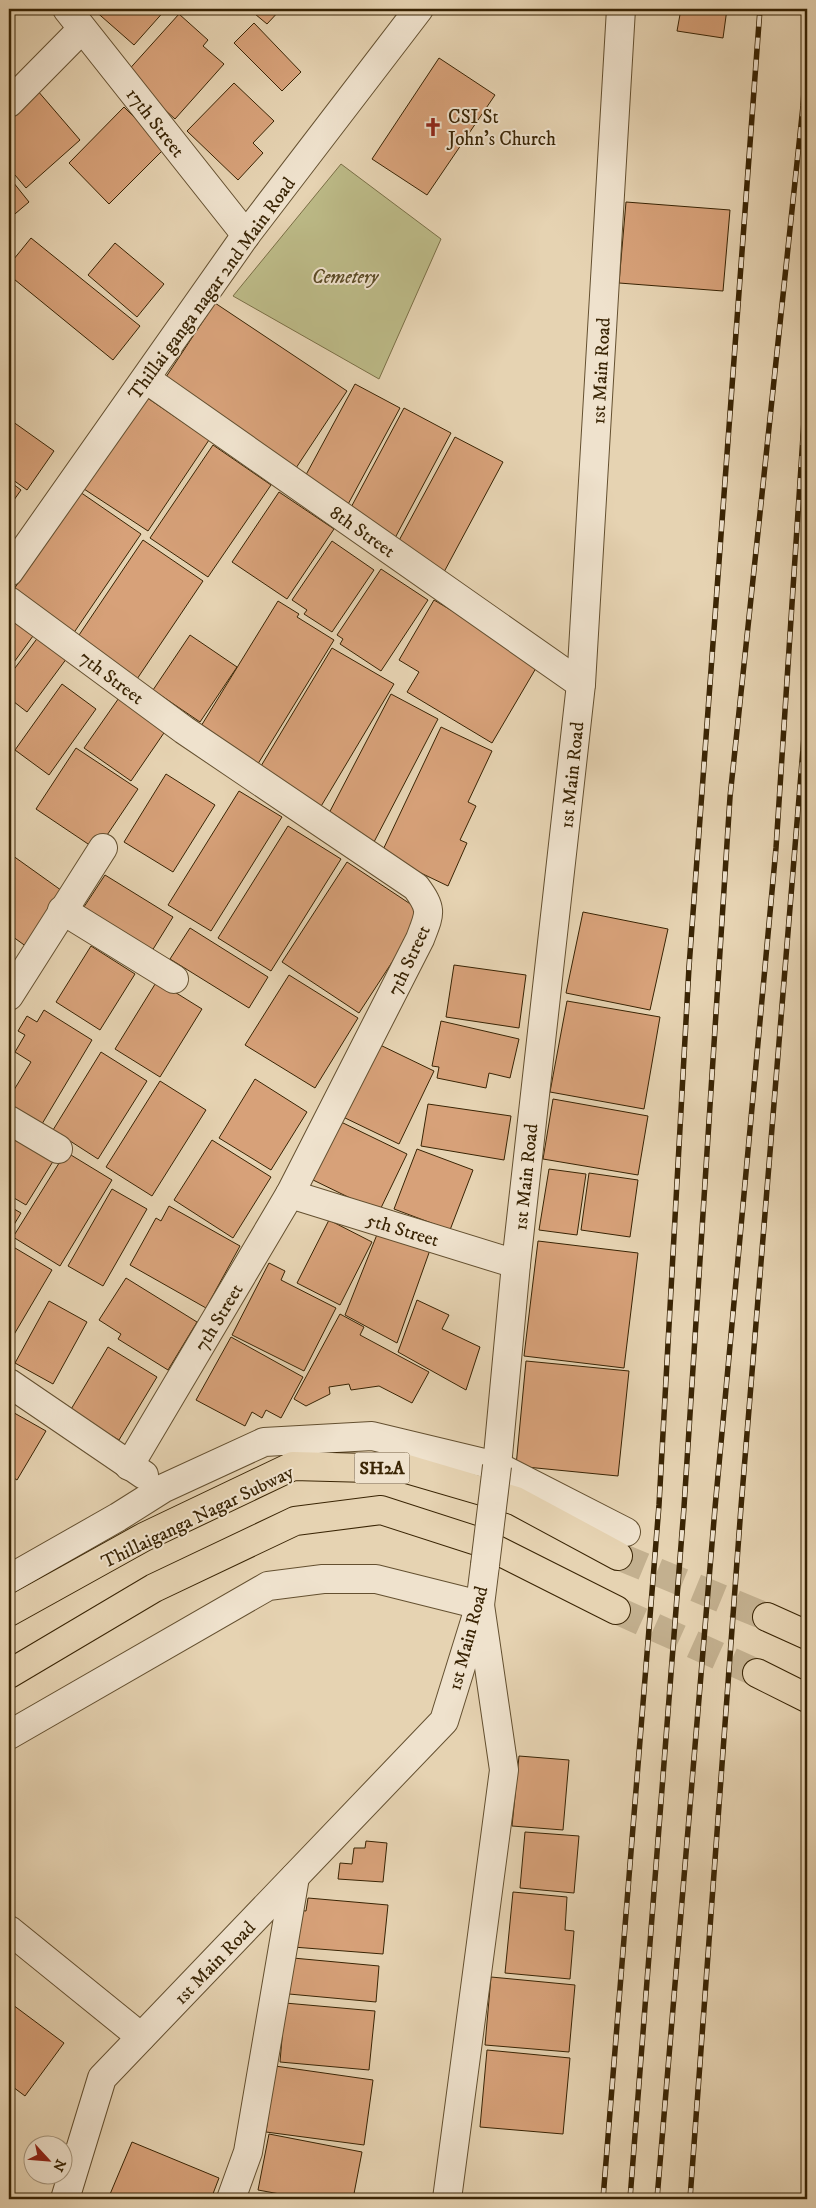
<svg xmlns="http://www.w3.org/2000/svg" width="816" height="2208" viewBox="0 0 816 2208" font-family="'IM FELL DW Pica',serif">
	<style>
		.green { fill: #bcba87; stroke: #7a6f46 }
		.building { fill: #d7a179; stroke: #392404 }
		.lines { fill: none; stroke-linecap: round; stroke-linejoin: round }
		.major-tunnel { stroke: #c3b08f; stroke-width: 28; stroke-dasharray: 28 14; stroke-linecap: butt }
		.minor-casing { stroke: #645030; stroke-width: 30 }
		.major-casing { stroke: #392404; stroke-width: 30 }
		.minor { stroke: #efe2cd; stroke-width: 28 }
		.major { stroke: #e6d3b2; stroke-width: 28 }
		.rail-casing { stroke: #392404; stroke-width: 5.5 }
		.rail { stroke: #efe2cd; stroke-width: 4; stroke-dasharray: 11; stroke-linecap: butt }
		.minor-bridge-casing { stroke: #645030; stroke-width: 30; stroke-linecap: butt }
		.minor-bridge { stroke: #efe2cd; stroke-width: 28 }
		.labels { text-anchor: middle; stroke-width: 4; stroke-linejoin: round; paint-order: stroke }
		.shield { fill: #efe2cd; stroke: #705d40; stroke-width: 1 }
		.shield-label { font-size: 18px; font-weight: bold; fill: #392404 }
		.poi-label { font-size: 19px; fill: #392404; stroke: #efe2cd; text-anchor: start }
		.street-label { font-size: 19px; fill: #392404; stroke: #efe2cd }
		.park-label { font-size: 19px; font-style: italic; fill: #5a4a25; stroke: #efe2cd }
	</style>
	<rect width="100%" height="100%" fill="#e6d3b2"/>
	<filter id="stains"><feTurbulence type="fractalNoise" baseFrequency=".004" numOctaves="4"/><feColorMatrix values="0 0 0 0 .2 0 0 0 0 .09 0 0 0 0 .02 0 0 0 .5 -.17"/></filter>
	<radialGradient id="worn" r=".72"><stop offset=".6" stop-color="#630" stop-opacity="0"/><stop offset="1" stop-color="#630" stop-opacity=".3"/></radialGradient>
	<path class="green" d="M341 164 441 239 379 379 233 296Z"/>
	<g class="building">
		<path d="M93 9H166L134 45Z"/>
		<path d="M249 9H281L267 24Z"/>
		<path d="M681 9H727L723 38 677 31Z"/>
		<path d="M179 14 208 40 203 46 224 64 175 119 125 74Z"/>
		<path d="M254 23 301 72 282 91 234 43Z"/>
		<path d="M439 58 495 95 427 195 372 159Z"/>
		<path d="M234 83 274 121 253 143 263 153 238 180 187 131Z"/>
		<path d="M37 90 80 140 26 188 9 168V115Z"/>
		<path d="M124 107 165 148 109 204 69 163Z"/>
		<path d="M9 177 29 202 9 219Z"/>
		<path d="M626 202 730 210 723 291 619 283Z"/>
		<path d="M31 238 140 326 113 360 9 275V265Z"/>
		<path d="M115 243 164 284 137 317 88 275Z"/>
		<path d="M215 303 347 391 296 468 164 380Z"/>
		<path d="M355 384 400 408 346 508 301 484Z"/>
		<path d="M146 397 209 440 148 531 84 489Z"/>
		<path d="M404 408 451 433 395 538 348 513Z"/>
		<path d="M9 419 54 451 27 490 9 477Z"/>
		<path d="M455 437 503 462 444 572 396 546Z"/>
		<path d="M213 445 271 485 208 577 150 538Z"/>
		<path d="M9 481 21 490 9 507Z"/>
		<path d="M80 492 141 534 73 634 12 592Z"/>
		<path d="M279 492 334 529 287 599 232 562Z"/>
		<path d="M143 540 203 581 137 679 77 638Z"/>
		<path d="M332 541 374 570 332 632 304 614 307 610 292 600Z"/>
		<path d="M381 569 428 600 381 671 340 644 343 639 337 635Z"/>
		<path d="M434 600 539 663 492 743 407 692 419 672 399 660Z"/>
		<path d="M278 601 299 614 297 617 334 640 256 767 198 731Z"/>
		<path d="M9 617 33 636 9 669Z"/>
		<path d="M190 635 237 667 200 722 153 690Z"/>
		<path d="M39 636 67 658 27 712 9 698V676Z"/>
		<path d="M332 648 394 684 320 808 258 771Z"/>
		<path d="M62 684 96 709 49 775 15 750Z"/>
		<path d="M391 694 438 719 374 842 327 817Z"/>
		<path d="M121 695 168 727 131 781 84 748Z"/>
		<path d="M441 727 492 751 468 802 476 806 460 840 467 843 448 886 381 854Z"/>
		<path d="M76 748 138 789 97 850 36 809Z"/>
		<path d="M166 774 215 805 173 872 124 842Z"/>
		<path d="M239 791 282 817 211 931 168 905Z"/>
		<path d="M288 826 341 859 271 971 218 938Z"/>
		<path d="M9 853 65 893 27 947 9 934Z"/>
		<path d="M347 862 424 913 359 1013 282 962Z"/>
		<path d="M105 875 173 917 147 959 78 916Z"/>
		<path d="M583 912 668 929 650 1010 566 993Z"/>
		<path d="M190 928 268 977 249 1008 170 959Z"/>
		<path d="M91 946 135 974 100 1030 56 1002Z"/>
		<path d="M9 957 17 962 9 973Z"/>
		<path d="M454 965 526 975 519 1028 446 1017Z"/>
		<path d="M289 975 358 1018 315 1088 245 1045Z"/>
		<path d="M157 981 202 1009 160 1077 115 1049Z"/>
		<path d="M567 1001 660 1017 644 1109 550 1092Z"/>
		<path d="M44 1010 92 1040 36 1134 9 1117V1098L31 1062 15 1052 25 1035 18 1031 27 1016 37 1022Z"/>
		<path d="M441 1021 519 1039 510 1078 489 1073 486 1088 437 1078 439 1067 432 1066Z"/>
		<path d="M376 1043 434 1071 399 1144 341 1116Z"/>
		<path d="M101 1052 147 1081 98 1159 53 1130Z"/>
		<path d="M255 1079 307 1112 271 1170 219 1138Z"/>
		<path d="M160 1081 206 1110 152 1196 106 1167Z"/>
		<path d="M553 1099 648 1116 638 1175 543 1159Z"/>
		<path d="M428 1104 511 1116 504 1160 421 1146Z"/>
		<path d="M339 1121 407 1154 379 1212 311 1179Z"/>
		<path d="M9 1125 57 1155 26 1205 9 1195Z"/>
		<path d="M212 1140 271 1177 233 1238 174 1200Z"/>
		<path d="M417 1149 473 1170 450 1230 394 1209Z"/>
		<path d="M66 1152 112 1180 60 1266 13 1237Z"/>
		<path d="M549 1169 586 1174 577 1235 539 1230Z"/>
		<path d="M589 1173 638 1180 630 1237 581 1230Z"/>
		<path d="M112 1189 147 1209 103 1286 68 1266Z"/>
		<path d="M9 1206 21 1213 9 1233Z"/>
		<path d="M169 1206 240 1246 206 1308 130 1265 156 1218 161 1221Z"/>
		<path d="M329 1220 372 1242 340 1305 297 1283Z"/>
		<path d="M378 1232 430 1250 397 1343 345 1315Z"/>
		<path d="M538 1241 638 1253 624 1368 524 1356Z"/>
		<path d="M10 1245 52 1270 9 1343V1247Z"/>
		<path d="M269 1263 285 1271 281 1280 336 1308 304 1371 232 1335Z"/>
		<path d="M126 1278 197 1322 168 1370 118 1339 121 1334 99 1320Z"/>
		<path d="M417 1300 449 1315 442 1329 480 1347 466 1390 398 1352Z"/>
		<path d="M49 1301 87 1322 53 1384 15 1363Z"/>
		<path d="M340 1314 364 1327 360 1335 429 1372 412 1403 379 1386 351 1390 349 1384 329 1387 330 1394 306 1406 294 1399Z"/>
		<path d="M231 1337 303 1377 281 1418 266 1410 262 1418 252 1412 245 1426 196 1400Z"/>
		<path d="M108 1347 157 1377 119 1440 70 1411Z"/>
		<path d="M526 1361 629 1371 618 1476 516 1466Z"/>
		<path d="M9 1410 46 1431 17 1480 9 1475Z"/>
		<path d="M519 1756 569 1760 563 1830 512 1826Z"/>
		<path d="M525 1832 579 1836 574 1893 520 1888Z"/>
		<path d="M366 1841 387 1843 383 1882 338 1879 340 1863 352 1864 354 1848H365Z"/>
		<path d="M513 1892 567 1897 565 1930 574 1931 570 1979 505 1973Z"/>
		<path d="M308 1898 388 1905 383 1954 293 1947 297 1910 306 1911Z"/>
		<path d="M293 1958 379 1966 376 2002 289 1994Z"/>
		<path d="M491 1977 575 1985 569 2052 485 2045Z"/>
		<path d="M9 2002 64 2043 25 2096 9 2084Z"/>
		<path d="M285 2003 375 2011 369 2070 280 2062Z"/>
		<path d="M487 2050 570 2058 563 2134 480 2127Z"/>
		<path d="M275 2066 373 2080 364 2145 266 2132Z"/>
		<path d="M269 2134 362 2152 353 2199H307L258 2190Z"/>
		<path d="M132 2142 219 2178 211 2199H108Z"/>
	</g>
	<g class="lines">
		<g class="major-tunnel">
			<path d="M618 1556 767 1617"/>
			<path d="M616 1610 757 1673"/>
		</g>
		<g class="minor-casing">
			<g id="minor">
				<path d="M67 9 246 235"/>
				<path d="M9 103 82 29"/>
				<path d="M146 379 581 684"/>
				<path d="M9 572 246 235 419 9"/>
				<path d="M9 601 184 730 416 887C433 910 430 913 420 939L290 1194 129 1466"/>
				<path d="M62 910 174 979"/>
				<path d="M9 996 103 848"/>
				<path d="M9 1120 58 1149"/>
				<path d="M290 1194 516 1264"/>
				<path d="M9 1383 144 1475"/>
				<path d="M497 1466 516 1264 581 684 621 9"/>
				<path d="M9 1579 118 1517 164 1488 264 1442 372 1436 497 1466 626 1532"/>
				<path d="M9 1735 268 1586 323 1579H376L480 1605 504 1770 447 2199"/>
				<path d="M9 1930 141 2037"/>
				<path d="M65 2199 102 2078 444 1721 480 1605 485 1565"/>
				<path d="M231 2199 248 2152 295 1877"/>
			</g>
		</g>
		<g class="major-casing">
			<g id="major">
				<path d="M9 1612 144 1537 293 1466 407 1469 516 1501 618 1556"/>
				<path d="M767 1617 807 1635"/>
				<path d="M757 1673 807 1698"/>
				<path d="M9 1674 154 1588 295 1521 381 1510 483 1543 616 1610"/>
			</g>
		</g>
		<use href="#minor" class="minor"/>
		<use href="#major" class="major"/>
		<g class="rail-casing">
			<g id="rail">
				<path d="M603 2199 659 1505 689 967 760 9"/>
				<path d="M630 2199 684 1507 730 797 803 106 807 47"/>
				<path d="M657 2199 715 1508 776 848 807 375"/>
				<path d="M690 2199 741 1507 807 700"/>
			</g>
		</g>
		<use href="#rail" class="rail"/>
		<g class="minor-bridge-casing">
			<path id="minor-bridge" d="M485 1565 497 1466"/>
		</g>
		<use href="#minor-bridge" class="minor-bridge"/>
	</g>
	<defs>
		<g id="church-bare" transform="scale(1.5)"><path d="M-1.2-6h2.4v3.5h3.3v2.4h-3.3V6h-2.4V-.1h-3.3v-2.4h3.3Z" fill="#8f2418" stroke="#efe2cd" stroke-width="2.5" paint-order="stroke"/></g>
	</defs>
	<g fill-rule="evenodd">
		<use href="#church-bare" x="433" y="127"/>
	</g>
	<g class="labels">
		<rect class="shield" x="354.5" y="1452.5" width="55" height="31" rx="4"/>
		<g class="shield-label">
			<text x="382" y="1474">SH2A</text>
		</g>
		<g class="poi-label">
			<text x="448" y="123">CSI St<tspan x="448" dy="22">John's Church</tspan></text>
		</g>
		<g class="street-label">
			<text transform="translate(156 122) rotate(52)" y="7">17th Street</text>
			<text transform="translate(211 288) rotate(-54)" y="7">Thillai ganga nagar 2nd Main Road</text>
			<text transform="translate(600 371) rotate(-87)" y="7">1st Main Road</text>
			<text transform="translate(363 531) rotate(35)" y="7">8th Street</text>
			<text transform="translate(112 677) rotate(37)" y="7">7th Street</text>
			<text transform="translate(571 775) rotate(-84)" y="7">1st Main Road</text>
			<text transform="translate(408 960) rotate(-65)" y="7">7th Street</text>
			<text transform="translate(525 1177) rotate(-84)" y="7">1st Main Road</text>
			<text transform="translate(403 1229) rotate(17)" y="7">5th Street</text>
			<text transform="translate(218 1317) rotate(-59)" y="7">7th Street</text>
			<text transform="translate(197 1516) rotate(-26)" y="7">Thillaiganga Nagar Subway</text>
			<text transform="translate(467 1638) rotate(-75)" y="7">1st Main Road</text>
			<text transform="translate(214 1962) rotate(-46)" y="7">1st Main Road</text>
		</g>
		<g class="park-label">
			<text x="345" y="283">Cemetery</text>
		</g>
	</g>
	<rect width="816" height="2208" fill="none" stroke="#e6d3b2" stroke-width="30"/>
	<rect x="10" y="10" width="796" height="2188" fill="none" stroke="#392404" stroke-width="2.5"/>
	<rect x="15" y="15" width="786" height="2178" fill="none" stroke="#392404"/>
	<g transform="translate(48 2160) rotate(116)"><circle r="24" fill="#efe2cd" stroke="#a6967d"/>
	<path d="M0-4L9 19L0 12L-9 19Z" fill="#8f2418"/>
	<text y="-8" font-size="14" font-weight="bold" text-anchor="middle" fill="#392404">N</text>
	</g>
	<rect width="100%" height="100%" filter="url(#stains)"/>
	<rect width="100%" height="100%" fill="url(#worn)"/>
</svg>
